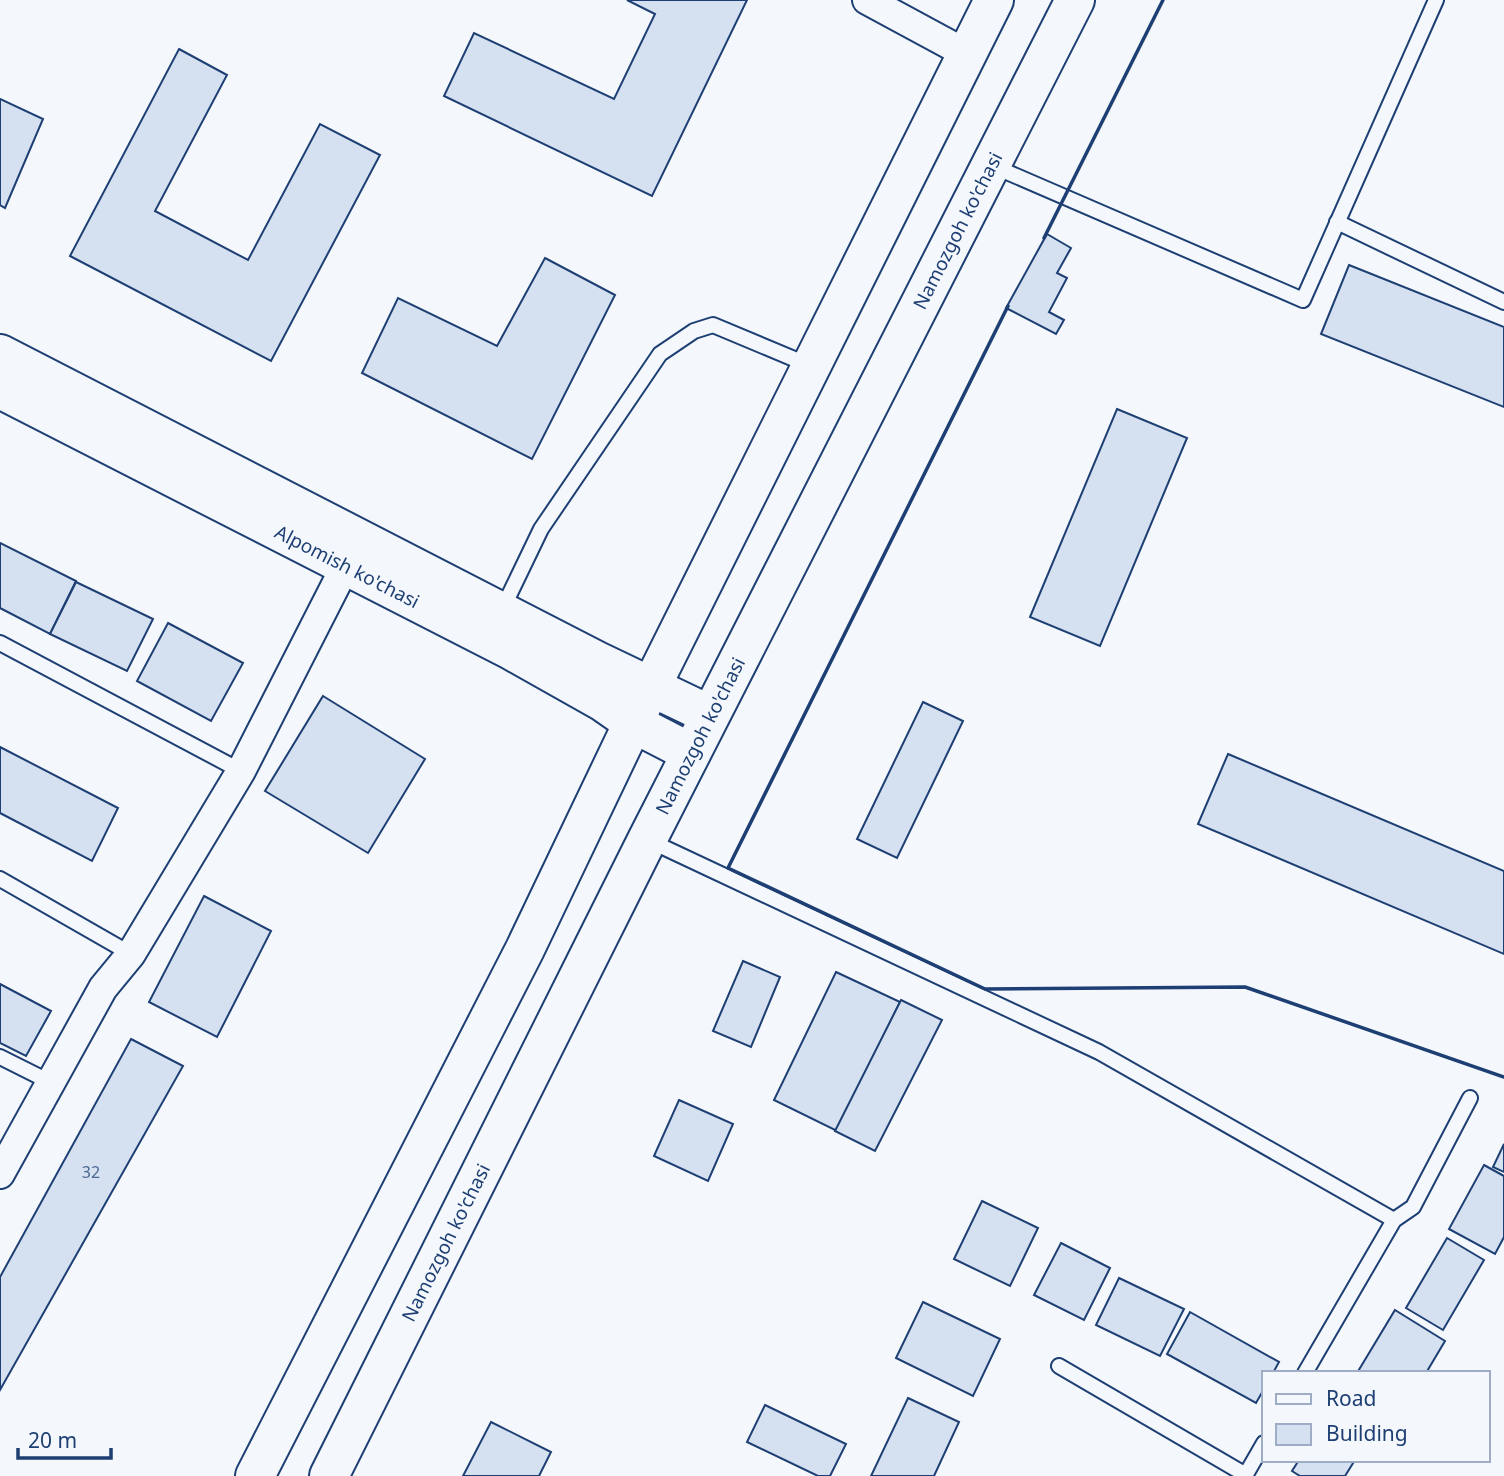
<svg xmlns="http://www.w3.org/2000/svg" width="1504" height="1476" viewBox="0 0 1504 1476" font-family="'Noto Sans',sans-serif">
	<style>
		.building { fill: #d5e0f0; stroke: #1d3f73; stroke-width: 2 }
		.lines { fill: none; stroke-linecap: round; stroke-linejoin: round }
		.lane-casing { stroke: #1d3f73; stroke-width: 18 }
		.street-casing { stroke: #1d3f73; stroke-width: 32 }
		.secondary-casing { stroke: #1d3f73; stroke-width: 42 }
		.lane { stroke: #f4f7fb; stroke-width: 14 }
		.street { stroke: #f4f7fb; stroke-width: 28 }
		.secondary { stroke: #f4f7fb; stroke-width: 38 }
		.wall { stroke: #1d3f73; stroke-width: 3.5 }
		.labels { text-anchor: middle; stroke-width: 5; stroke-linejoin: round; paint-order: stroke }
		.number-label { font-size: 16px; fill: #4b6792 }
		.street-label { font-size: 19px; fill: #1d3f73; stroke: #f4f7fb }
	</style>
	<rect width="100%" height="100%" fill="#f4f7fb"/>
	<g class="building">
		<path d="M627 0H747L652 196 444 96 474 33 614 99 655 14Z"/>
		<path d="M179 49 227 75 155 211 248 260 320 124 380 155 271 361 70 256Z"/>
		<path d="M0 99 43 119 5 208 0 205Z"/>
		<path d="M1047 234 1071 248 1057 273 1067 278 1049 312 1064 320 1056 334 1006 308Z"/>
		<path d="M545 258 615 295 532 459 362 373 398 298 497 346Z"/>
		<path d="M1349 265 1504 327V407L1321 334Z"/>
		<path d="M1117 409 1187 438 1100 646 1030 617Z"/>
		<path d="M0 543 76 581 50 634 0 608Z"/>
		<path d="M76 582 153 619 127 671 50 634Z"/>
		<path d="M168 623 243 663 211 721 137 681Z"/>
		<path d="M323 696 425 759 368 853 265 791Z"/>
		<path d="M923 702 963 721 897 858 857 839Z"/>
		<path d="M0 747 118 808 92 861 0 813Z"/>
		<path d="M1228 754 1504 871V954L1198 824Z"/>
		<path d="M204 896 271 931 217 1037 149 1002Z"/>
		<path d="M743 961 780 977 751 1047 713 1031Z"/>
		<path d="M836 972 900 1002 837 1131 774 1100Z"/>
		<path d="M0 984 51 1011 26 1056 0 1043Z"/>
		<path d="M901 1000 942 1020 875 1151 835 1131Z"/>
		<path d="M131 1039 183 1066 0 1390V1277Z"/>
		<path d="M679 1100 733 1124 708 1181 654 1156Z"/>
		<path d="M1504 1144V1172L1493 1167Z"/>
		<path d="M1484 1165 1504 1176V1237L1495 1254 1449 1229Z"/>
		<path d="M982 1201 1038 1228 1010 1286 954 1259Z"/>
		<path d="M1447 1238 1484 1260 1443 1330 1406 1308Z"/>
		<path d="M1061 1243 1110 1268 1084 1320 1034 1295Z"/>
		<path d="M1119 1278 1184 1309 1160 1356 1096 1325Z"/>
		<path d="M923 1302 1000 1339 973 1396 896 1358Z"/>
		<path d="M1395 1310 1445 1341 1426 1373H1357Z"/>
		<path d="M1190 1312 1279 1362 1273 1373H1264V1389L1256 1403 1167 1354Z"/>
		<path d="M908 1398 959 1422 934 1476H871Z"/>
		<path d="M765 1405 846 1444 830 1476H818L747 1442Z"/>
		<path d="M491 1422 551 1452 539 1476H463Z"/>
		<path d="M1299 1460H1355L1345 1476H1300L1292 1471Z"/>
	</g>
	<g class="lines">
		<g class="lane-casing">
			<g id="lane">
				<path d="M993 166 1303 300 1436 0"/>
				<path d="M1337 222 1504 302"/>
				<path d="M502 610 541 529 660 354 694 331 713 325 811 366"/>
				<path d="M0 643 241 771"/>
				<path d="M648 840 1099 1052 1394 1220"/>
				<path d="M0 879 131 954"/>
				<path d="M0 1057 52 1083"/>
				<path d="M1059 1366 1246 1475"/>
				<path d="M1305 1373 1394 1220 1413 1207 1470 1098"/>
				<path d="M1245 1476 1264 1443"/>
			</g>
		</g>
		<g class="street-casing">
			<g id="street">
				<path d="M867 0 967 54"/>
				<path d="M0 1174 103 988 131 954 241 771 345 567"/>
			</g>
		</g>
		<g class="secondary-casing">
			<g id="secondary">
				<path d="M0 354 597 661 710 715"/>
				<path id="s1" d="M0 389 509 649 603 702 633 723 691 753"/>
				<path d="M255 1476 525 949 633 723 994 0"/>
				<path id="s2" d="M329 1476 647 840 1075 0"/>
			</g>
		</g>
		<use href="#lane" class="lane"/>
		<use href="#street" class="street"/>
		<use href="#secondary" class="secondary"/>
		<g class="wall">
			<path d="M1044 238 1163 0"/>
			<path d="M1008 306 728 868 985 989 1245 987 1504 1077"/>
		</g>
	</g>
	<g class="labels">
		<g class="number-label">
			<text x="91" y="1178">32</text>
		</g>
		<g class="street-label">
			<text dy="7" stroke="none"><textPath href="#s2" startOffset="1395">Namozgoh ko'chasi</textPath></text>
			<text dy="7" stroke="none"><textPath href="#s1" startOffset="390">Alpomish ko'chasi</textPath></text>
			<text dy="7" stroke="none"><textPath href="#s2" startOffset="828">Namozgoh ko'chasi</textPath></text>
			<text dy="7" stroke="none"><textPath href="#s2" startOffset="261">Namozgoh ko'chasi</textPath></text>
		</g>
	</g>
	<rect x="1262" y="1371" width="228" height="91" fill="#f4f7fb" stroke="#9eadc5" stroke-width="2"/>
	<rect x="1276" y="1394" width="35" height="10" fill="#f4f7fb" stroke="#9eadc5" stroke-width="2"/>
	<text x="1326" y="1406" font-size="21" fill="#1d3f73">Road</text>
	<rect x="1276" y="1424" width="35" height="21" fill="#d5e0f0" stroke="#9eadc5" stroke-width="2"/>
	<text x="1326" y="1441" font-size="21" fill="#1d3f73">Building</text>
	<path d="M18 1448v10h93v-10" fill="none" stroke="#1d3f73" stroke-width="3.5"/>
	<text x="28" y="1448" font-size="21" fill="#1d3f73" stroke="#f4f7fb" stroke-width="5" paint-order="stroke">20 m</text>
</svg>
